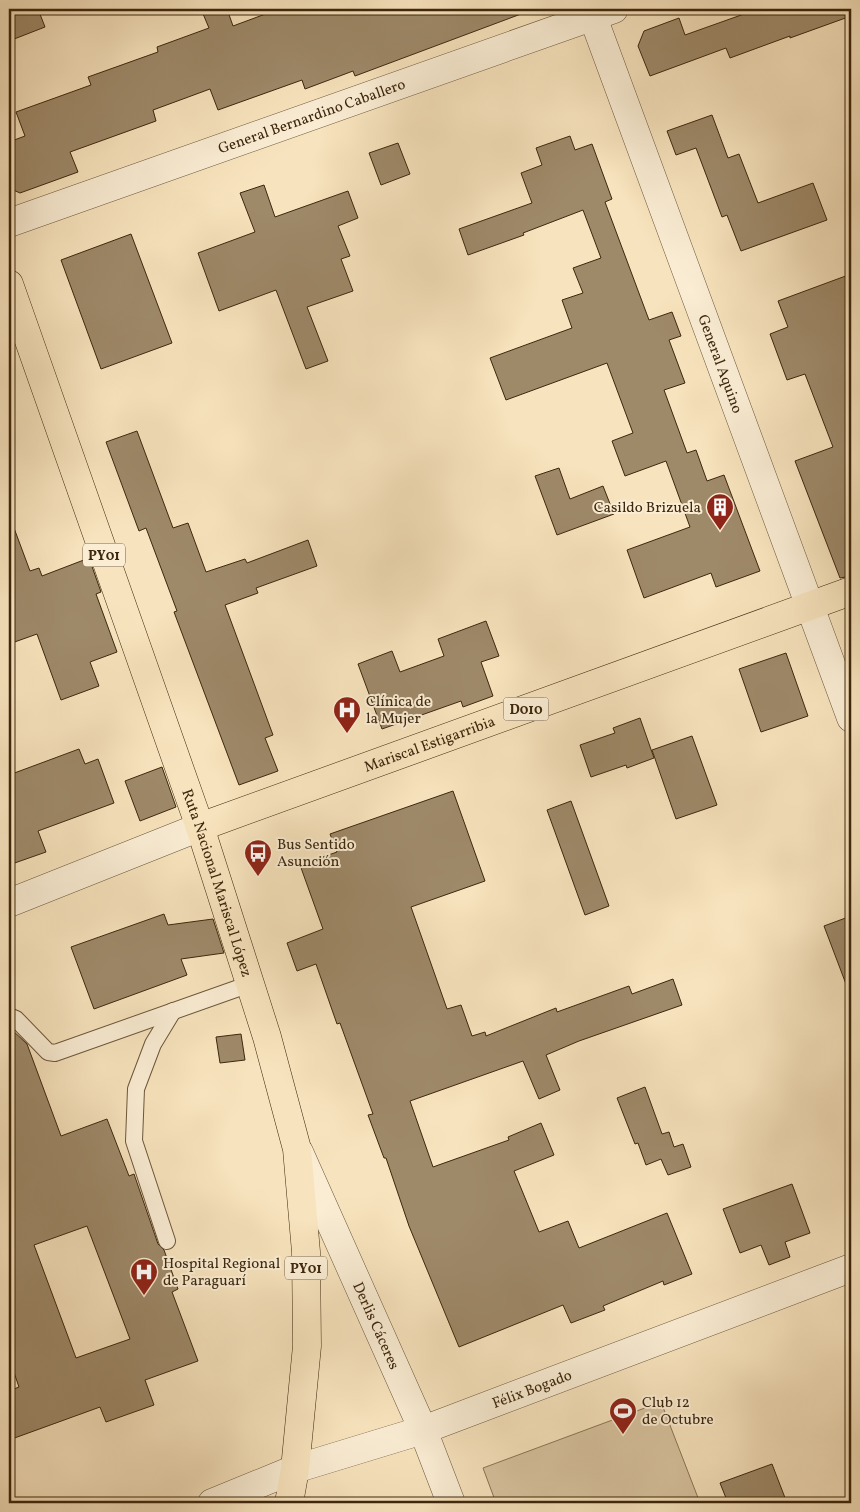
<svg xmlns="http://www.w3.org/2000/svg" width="860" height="1512" viewBox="0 0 860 1512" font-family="Vollkorn,serif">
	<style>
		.green { fill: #d7c39f; stroke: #8a7556 }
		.building { fill: #9e8969; stroke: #3d270d; fill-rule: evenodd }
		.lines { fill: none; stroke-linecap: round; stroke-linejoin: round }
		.service-casing { stroke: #6c5639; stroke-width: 18 }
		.minor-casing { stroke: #6c5639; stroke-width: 29 }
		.primary-casing { stroke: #3d270d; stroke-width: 29 }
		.trunk-casing { stroke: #3d270d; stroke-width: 29 }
		.service { stroke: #faedd4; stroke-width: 16 }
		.minor { stroke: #faedd4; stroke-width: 28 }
		.primary { stroke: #f7e3bd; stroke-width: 28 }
		.trunk { stroke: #f7e3bd; stroke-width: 28 }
		.labels { text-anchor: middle; stroke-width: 4; stroke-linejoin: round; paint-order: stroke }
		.shield { fill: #faedd4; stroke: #766249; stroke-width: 1 }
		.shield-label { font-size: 14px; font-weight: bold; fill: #3d270d }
		.street-label { font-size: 15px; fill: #3d270d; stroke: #faedd4 }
		.poi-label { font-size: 15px; fill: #3d270d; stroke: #faedd4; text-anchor: start }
	</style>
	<rect width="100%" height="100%" fill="#f7e3bd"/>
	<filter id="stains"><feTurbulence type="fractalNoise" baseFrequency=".004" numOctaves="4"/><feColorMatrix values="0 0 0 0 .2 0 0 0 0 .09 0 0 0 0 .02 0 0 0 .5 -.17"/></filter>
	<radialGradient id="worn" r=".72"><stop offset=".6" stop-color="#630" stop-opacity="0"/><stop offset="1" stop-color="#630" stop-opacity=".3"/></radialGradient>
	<path class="green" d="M661 1402 700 1503H496L483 1468Z"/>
	<g class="building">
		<path d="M9 9H38L45 27 9 41Z"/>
		<path d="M201 9H227L233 26 279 9H528L529 11 355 76 353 71 305 89 302 80 218 110 210 89 153 110 156 121 70 152 78 172 20 193 9 188V142L25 136 16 112 91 85 88 77 158 52 157 47 209 28Z"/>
		<path d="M758 9H851V16L790 38V36L730 58 726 48 650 76 638 46 644 31 679 18 685 35Z"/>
		<path d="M712 115 728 158 739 154 758 203 813 183 827 220 741 251 727 215 722 217 696 148 676 155 667 131Z"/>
		<path d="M570 136 575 150 592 144 612 199 605 202 649 320 672 312 681 336 669 340 685 383 664 390 687 453 696 450 707 481 724 475 760 571 716 587 711 573 644 598 627 550 690 527 666 461 625 476 612 441 633 433 607 363 506 400 490 358 572 328 562 300 583 293 573 268 601 258 583 210 523 233 524 235 468 255 459 229 532 203 521 173 542 165 536 148Z"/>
		<path d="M398 143 410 174 381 185 369 153Z"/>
		<path d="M264 185 275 217 348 191 358 218 338 226 350 256 341 259 353 291 307 307 328 361 306 369 276 290 219 311 198 253 255 232 240 193Z"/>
		<path d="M131 234 172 343 101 369 61 260Z"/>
		<path d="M851 274V576L840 578 795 461 833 447 805 374 787 380 770 334 788 327 778 301Z"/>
		<path d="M137 431 173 528 188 523 206 572 245 559 247 563 308 540 317 566 256 588 258 593 225 605 273 735 265 738 278 771 239 785 174 612 177 611 146 528 139 531 106 442Z"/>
		<path d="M559 468 570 499 603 486 614 514 557 535 535 476Z"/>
		<path d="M9 520H11L30 571 39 568 42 576 89 558 101 592 96 594 117 652 90 662 99 686 61 700 37 634 9 644Z"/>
		<path d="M486 621 499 656 481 662 493 696 463 707 461 701 382 729 358 664 392 651 400 672 444 656 438 639Z"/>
		<path d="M786 653 808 716 761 732 739 669Z"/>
		<path d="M640 718 654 758 627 768 626 765 591 777 580 745 615 733 613 728Z"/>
		<path d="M692 736 717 805 676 819 652 750Z"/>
		<path d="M79 749 85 764 98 759 114 803 38 831 46 852 9 865V775Z"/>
		<path d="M162 767 176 807 140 821 125 781Z"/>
		<path d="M453 791 485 881 411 907 447 1009 461 1005 472 1036 485 1032 486 1036 556 1008 557 1012 629 986 632 994 673 979 682 1005 579 1041 546 1055 560 1090 539 1099 523 1061 410 1101 433 1167 509 1140 508 1137 541 1123 554 1155 514 1171 539 1232 568 1221 579 1248 667 1213 692 1274 664 1285 663 1281 603 1306 605 1310 571 1323 563 1305 459 1347 409 1226 386 1158H384L368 1115 373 1114 340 1023 337 1024 316 964 297 971 287 943 323 929 300 865 337 852 330 834Z"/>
		<path d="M571 801 609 906 585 915 547 810Z"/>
		<path d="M164 914 168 925 213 919 224 953 181 959 187 975 94 1009 71 947Z"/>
		<path d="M851 916V992H849L824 926Z"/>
		<path d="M9 1027 27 1044 61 1136 107 1119 129 1176 134 1174 158 1244 164 1250 178 1289 172 1292 198 1361 145 1380 154 1405 106 1422 100 1407 9 1440V1391L19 1387 9 1358ZM87 1226 130 1339 76 1358 34 1245Z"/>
		<path d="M241 1034 245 1060 220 1063 216 1037Z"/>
		<path d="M645 1087 662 1134 669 1132 674 1147 683 1144 691 1167 668 1175 661 1159 646 1165 638 1143 635 1144 617 1098Z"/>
		<path d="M792 1184 810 1233 785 1242 790 1257 769 1265 761 1245 740 1253 723 1209Z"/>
		<path d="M772 1464 787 1503H728L720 1483Z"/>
	</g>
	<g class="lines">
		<g class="service-casing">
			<g id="service">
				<path d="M9 1016 16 1019 48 1052 55 1053 250 984"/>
				<path d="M167 1241 134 1141 136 1089 153 1044 173 1011"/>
			</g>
		</g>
		<g class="minor-casing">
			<g id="minor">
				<path id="s1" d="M590 9 851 718"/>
				<path id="s2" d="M9 223 614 9"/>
				<path d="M9 903 200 827"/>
				<path id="s3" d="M299 1152 423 1430 451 1503"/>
				<path id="s4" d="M212 1503 295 1469 423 1430 851 1268"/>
			</g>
		</g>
		<g class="primary-casing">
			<g id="primary">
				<path id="s5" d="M200 827 851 591"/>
			</g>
		</g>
		<g class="trunk-casing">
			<g id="trunk">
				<path id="s6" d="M9 284 200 827 267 1037 297 1149 306 1252 307 1346 295 1469 289 1503"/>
			</g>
		</g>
		<use href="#service" class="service"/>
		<use href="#minor" class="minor"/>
		<use href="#primary" class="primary"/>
		<use href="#trunk" class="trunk"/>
	</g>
	<defs>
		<g id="building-pin" transform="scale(1.4375)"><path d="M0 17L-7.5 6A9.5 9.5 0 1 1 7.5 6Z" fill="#8f2418" stroke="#faedd4"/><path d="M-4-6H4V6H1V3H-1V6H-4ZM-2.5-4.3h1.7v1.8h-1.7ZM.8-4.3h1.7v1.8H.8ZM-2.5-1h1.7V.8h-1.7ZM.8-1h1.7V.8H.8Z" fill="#fff"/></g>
		<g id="hospital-pin" transform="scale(1.4375)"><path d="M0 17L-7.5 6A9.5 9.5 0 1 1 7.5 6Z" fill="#8f2418" stroke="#faedd4"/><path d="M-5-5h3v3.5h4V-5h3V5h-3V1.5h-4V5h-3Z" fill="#fff"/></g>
		<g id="bus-pin" transform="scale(1.4375)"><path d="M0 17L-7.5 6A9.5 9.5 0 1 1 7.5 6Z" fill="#8f2418" stroke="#faedd4"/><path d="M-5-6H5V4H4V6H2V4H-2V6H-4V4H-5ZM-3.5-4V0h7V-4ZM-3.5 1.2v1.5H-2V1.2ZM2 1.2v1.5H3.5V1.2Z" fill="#fff"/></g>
		<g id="stadium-pin" transform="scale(1.4375)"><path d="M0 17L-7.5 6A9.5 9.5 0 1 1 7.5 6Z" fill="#8f2418" stroke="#faedd4"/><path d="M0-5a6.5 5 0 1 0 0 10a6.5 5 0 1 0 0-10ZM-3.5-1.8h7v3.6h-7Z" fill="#fff"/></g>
	</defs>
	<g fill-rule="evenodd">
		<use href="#building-pin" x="720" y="507"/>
		<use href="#hospital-pin" x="347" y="710"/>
		<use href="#bus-pin" x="258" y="853"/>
		<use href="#hospital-pin" x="144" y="1272"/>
		<use href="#stadium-pin" x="623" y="1411"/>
	</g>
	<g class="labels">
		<g class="shield">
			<rect x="83" y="543.5" width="42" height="23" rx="4"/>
			<rect x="503.5" y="697.5" width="45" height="23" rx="4"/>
			<rect x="285" y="1256.5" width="42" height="23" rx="4"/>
		</g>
		<g class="shield-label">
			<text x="104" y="560">PY01</text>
			<text x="526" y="714">D010</text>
			<text x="306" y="1273">PY01</text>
		</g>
		<g class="street-label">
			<text dy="5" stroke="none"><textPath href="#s2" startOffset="321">General Bernardino Caballero</textPath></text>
			<text dy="5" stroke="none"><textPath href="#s1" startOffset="378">General Aquino</textPath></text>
			<text dy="5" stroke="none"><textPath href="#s5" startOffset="244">Mariscal Estigarribia</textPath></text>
			<text dy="5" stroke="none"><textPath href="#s6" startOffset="634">Ruta Nacional Mariscal López</textPath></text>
			<text dy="5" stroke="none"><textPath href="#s3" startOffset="190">Derlis Cáceres</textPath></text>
			<text dy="5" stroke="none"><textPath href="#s4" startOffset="340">Félix Bogado</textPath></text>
		</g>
		<g class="poi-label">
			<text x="701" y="512" text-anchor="end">Casildo Brizuela</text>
			<text x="366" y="706">Clínica de<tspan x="366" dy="17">la Mujer</tspan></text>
			<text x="277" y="849">Bus Sentido<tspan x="277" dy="17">Asunción</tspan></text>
			<text x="163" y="1268">Hospital Regional<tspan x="163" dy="17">de Paraguarí</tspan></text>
			<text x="642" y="1407">Club 12<tspan x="642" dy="17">de Octubre</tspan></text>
		</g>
	</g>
	<rect width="860" height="1512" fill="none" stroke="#f7e3bd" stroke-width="30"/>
	<rect x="10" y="10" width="840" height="1492" fill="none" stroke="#3d270d" stroke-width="2.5"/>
	<rect x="15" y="15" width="830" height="1482" fill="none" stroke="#3d270d"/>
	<rect width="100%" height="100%" filter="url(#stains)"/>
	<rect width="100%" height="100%" fill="url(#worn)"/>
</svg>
